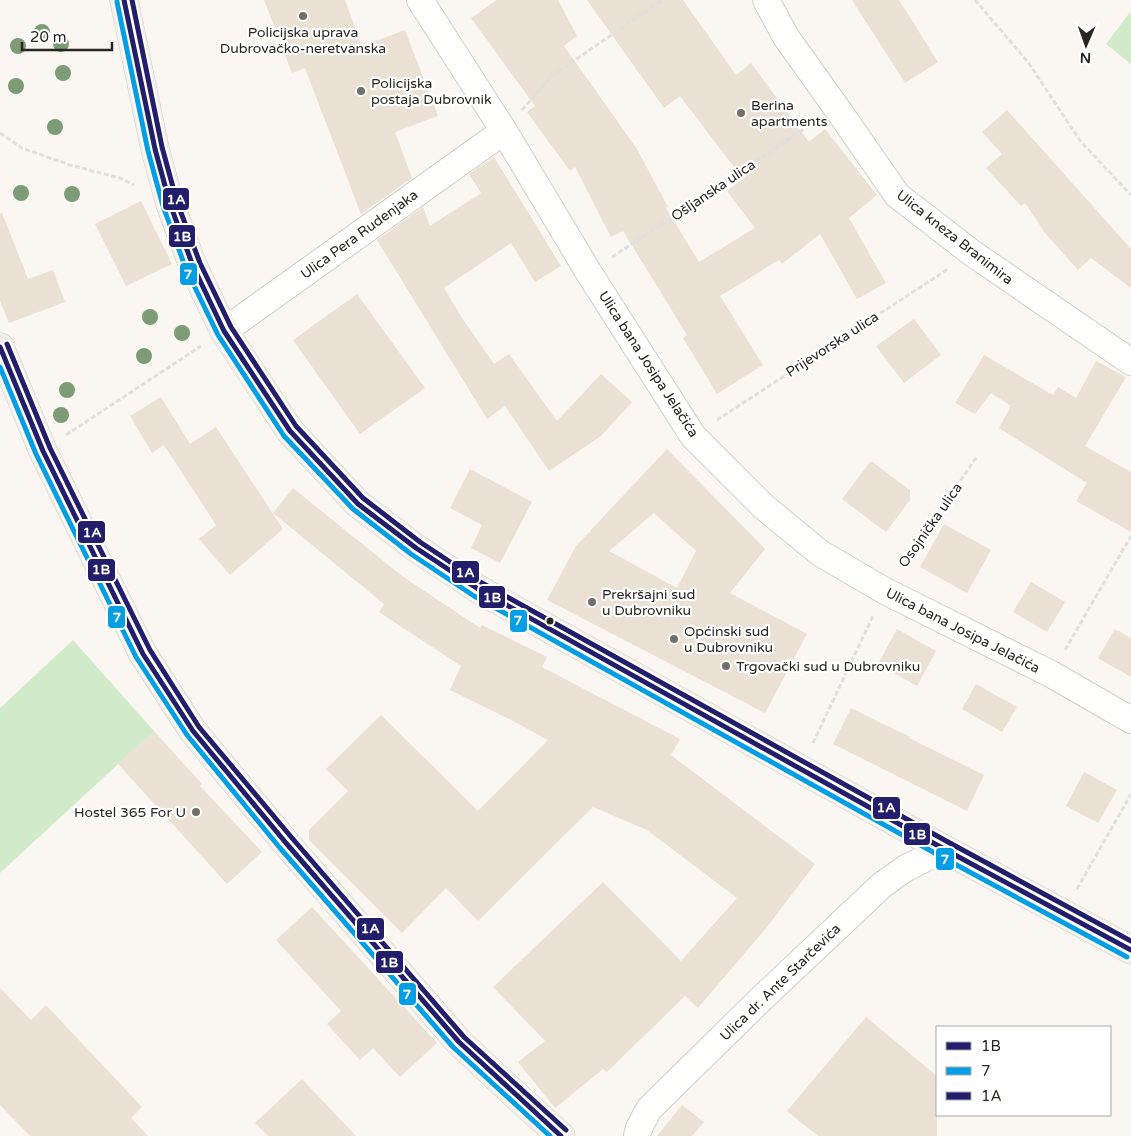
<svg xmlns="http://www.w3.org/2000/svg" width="1131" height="1136" viewBox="0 0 1131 1136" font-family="'Varela Round',sans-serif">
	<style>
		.green { fill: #d1ebca }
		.building { fill: #eae0d3; fill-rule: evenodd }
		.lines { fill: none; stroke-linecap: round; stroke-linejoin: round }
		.street-casing { stroke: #d0ceca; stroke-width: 28 }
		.secondary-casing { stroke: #d0ceca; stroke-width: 29 }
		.path { stroke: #e0dfde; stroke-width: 3; stroke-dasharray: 5 2.5; stroke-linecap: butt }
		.street { stroke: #fefefd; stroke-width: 26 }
		.secondary { stroke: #f2efeb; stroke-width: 28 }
		.bus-1-casing { stroke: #fff; stroke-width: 9 }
		.bus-2-casing { stroke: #fff; stroke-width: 9 }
		.bus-3-casing { stroke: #fff; stroke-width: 9 }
		.bus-1 { stroke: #221e6b; stroke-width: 5 }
		.bus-2 { stroke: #049ee4; stroke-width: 5 }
		.bus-3 { stroke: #221e6b; stroke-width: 5 }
		.tree { fill: #7d9b76 }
		.poi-dot { fill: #726f6b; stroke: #fff; stroke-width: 2 }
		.bus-dot { fill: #292622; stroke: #fff; stroke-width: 2 }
		.labels { text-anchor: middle; stroke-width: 4.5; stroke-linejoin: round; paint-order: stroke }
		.poi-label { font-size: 14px; fill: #292622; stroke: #fff; text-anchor: start }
		.street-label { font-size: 14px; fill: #292622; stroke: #fff }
		.line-badge { stroke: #fff; stroke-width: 2 }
		.badge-label { font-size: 14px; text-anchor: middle; font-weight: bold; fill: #fff }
	</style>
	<rect width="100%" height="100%" fill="#faf7f2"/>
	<g class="green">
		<path d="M1131 11V64L1106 44Z"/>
		<path d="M73 640 154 731 0 873V708Z"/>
	</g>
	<g class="building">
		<path d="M264 0H345L362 46 405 30 438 116 395 132 412 178 361 214 305 68 292 73Z"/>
		<path d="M497 0H558L577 36 564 46 637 149 668 207 666 208 699 262 755 228 727 191 743 179 680 96 664 108 587 0H683L736 75 751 63 809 142 825 129 877 195 849 218 886 283 857 299 820 234 782 264 779 260 720 296 763 365 717 394 683 338 687 335 623 231 611 237 575 167 570 171 527 112 535 106 471 18Z"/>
		<path d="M852 0H899L938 62 905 83Z"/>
		<path d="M1007 110 1131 249V288L1091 258 1078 270 1045 233 1025 203 1021 206 986 168 1002 154 982 132Z"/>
		<path d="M494 157 561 266 535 282 511 243 444 288 464 321 494 364 509 354 557 421 601 374 632 402 601 436 549 471 505 406 487 419 377 240 423 207 430 226 481 193 469 174Z"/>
		<path d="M141 201 172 264 126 286 95 224Z"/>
		<path d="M0 213H2L28 279 53 270 65 302 9 323 0 301Z"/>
		<path d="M357 294 425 388 360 434 293 340Z"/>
		<path d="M914 319 941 355 904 383 876 346Z"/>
		<path d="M984 355 1053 395 1058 387 1076 398 1096 361 1126 377 1085 446 1131 472V532L1076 501 1087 483 999 428 1011 406 991 393 975 414 955 403Z"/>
		<path d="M161 397 190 444 216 427 283 529 230 575 199 539 216 525 164 445 152 453 130 416Z"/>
		<path d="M667 449 765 549 730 593 807 634 765 713 547 600 576 546 589 532 591 533 590 531ZM654 513 696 551 677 588 609 551Z"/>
		<path d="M871 461 910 490V500L886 532 842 499Z"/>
		<path d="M470 469 532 502 500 563 471 548 482 525 450 508Z"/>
		<path d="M293 488 402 576 480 628 482 625 547 657 542 667 680 739 671 755 815 864 767 927 698 1008 685 996 607 1072 603 1069 555 1108 518 1062 545 1041 493 987 603 882 681 961 737 898 647 830 593 807 478 921 446 888 402 933 309 840V830L348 791 326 769 381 715 478 811 548 740 515 722 450 690 461 666 379 612 384 604 273 513Z"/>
		<path d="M944 524 991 550 967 593 920 567Z"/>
		<path d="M1031 582 1065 602 1047 632 1013 612Z"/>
		<path d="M897 629 936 651 917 686 878 664Z"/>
		<path d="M1115 629 1131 638V677L1098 658Z"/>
		<path d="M976 684 1017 707 1002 732 962 709Z"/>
		<path d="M851 708 910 737 909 738 984 775 967 811 833 744Z"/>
		<path d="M154 731 202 784 200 786 262 852 227 884 118 764Z"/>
		<path d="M1084 772 1117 790 1098 823 1066 806Z"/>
		<path d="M312 907 437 1043 400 1077 373 1048 360 1060 327 1024 341 1011 276 940Z"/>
		<path d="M0 988 31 1020 46 1005 142 1107 131 1118 148 1136H30L0 1105Z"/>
		<path d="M866 1017 937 1076V1136H818L787 1111Z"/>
		<path d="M302 1079 356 1136H268L255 1123Z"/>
		<path d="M682 1105 704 1122 692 1136H657Z"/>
	</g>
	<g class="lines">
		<g class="street-casing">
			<g id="street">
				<path d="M420 0 504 131 589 273 693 436 764 507 820 553 885 591 1051 674 1131 720"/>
				<path d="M766 0 786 37 836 107 897 195 972 253 1131 362"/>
				<path d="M224 331 504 131"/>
				<path d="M637 1136 639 1128 649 1109 760 1000 882 885 906 868 944 849"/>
			</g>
		</g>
		<g class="secondary-casing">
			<g id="secondary">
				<path d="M124 0 155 149 170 204 193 266 224 331 290 431 358 504 416 548 478 589 944 849 1131 950"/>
				<path d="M0 347 43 451 143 654 193 731 286 843 459 1042 523 1102 561 1136"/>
			</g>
		</g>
		<g class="path">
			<path d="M975 0 1028 62 1081 142 1131 195"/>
			<path d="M522 110 552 76 662 0"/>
			<path d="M0 133 22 148 70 165 120 178 134 185"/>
			<path d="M612 257 813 123"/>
			<path d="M717 420 948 269"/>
			<path d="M66 435 201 346"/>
			<path d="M901 567 976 458"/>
			<path d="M1065 650 1131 536"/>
			<path d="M813 743 873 616"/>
			<path d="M1077 889 1131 794"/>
		</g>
		<use href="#street" class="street"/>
		<use href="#secondary" class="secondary"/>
		<g class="bus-1-casing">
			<g id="bus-1">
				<path d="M124 0 155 149 170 204 193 266 224 331 290 431 358 504 416 548 478 589 944 849 1131 950"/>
				<path d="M0 347 43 451 143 654 193 731 286 843 459 1042 561 1136"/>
			</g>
		</g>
		<g class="bus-2-casing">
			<g id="bus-2">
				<path d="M117 2 148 151 163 206 186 269 218 335 284 436 353 509 411 554 474 596 940 856 1127 957"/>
				<path d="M0 367 36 454 136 657 187 735 280 848 453 1047 550 1136"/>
			</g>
		</g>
		<g class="bus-3-casing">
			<g id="bus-3">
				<path d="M132 0 162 147 177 202 200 263 231 327 296 426 363 498 420 542 482 583 948 842 1131 941"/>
				<path d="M7 344 50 448 150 650 199 727 292 838 464 1037 566 1130"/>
			</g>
		</g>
		<use href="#bus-1" class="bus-1"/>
		<use href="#bus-2" class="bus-2"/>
		<use href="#bus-3" class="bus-3"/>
	</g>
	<g class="tree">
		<circle cx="42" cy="32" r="8"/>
		<circle cx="61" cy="44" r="8"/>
		<circle cx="18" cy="46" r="8"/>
		<circle cx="63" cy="73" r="8"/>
		<circle cx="16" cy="86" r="8"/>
		<circle cx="55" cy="127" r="8"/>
		<circle cx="21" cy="193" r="8"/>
		<circle cx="72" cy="194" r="8"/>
		<circle cx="150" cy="317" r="8"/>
		<circle cx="182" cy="333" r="8"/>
		<circle cx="144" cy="356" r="8"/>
		<circle cx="67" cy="390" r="8"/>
		<circle cx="61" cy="415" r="8"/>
	</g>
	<g class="poi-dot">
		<circle cx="303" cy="16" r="5"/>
		<circle cx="361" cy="91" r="5"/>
		<circle cx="741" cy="113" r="5"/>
		<circle cx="592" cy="602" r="5"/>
		<circle cx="674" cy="639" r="5"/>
		<circle cx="726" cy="666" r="5"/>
		<circle cx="196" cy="812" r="5"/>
	</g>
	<circle class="bus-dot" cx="550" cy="621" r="4.5"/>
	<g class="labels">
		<g class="poi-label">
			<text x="303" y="37" text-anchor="middle">Policijska uprava<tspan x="303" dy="16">Dubrovačko-neretvanska</tspan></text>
			<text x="371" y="88">Policijska<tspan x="371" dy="16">postaja Dubrovnik</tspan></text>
			<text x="751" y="110">Berina<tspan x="751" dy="16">apartments</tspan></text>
			<text x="602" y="599">Prekršajni sud<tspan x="602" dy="16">u Dubrovniku</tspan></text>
			<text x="684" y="636">Općinski sud<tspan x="684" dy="16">u Dubrovniku</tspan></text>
			<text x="736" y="671">Trgovački sud u Dubrovniku</text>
			<text x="186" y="817" text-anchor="end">Hostel 365 For U</text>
		</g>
		<g class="street-label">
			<text transform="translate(713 190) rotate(-34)" y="5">Ošljanska ulica</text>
			<text transform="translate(359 234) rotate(-36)" y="5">Ulica Pera Rudenjaka</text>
			<text transform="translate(955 237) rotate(38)" y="5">Ulica kneza Branimira</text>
			<text transform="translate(832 344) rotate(-33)" y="5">Prijevorska ulica</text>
			<text transform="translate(649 364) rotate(57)" y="5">Ulica bana Josipa Jelačića</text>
			<text transform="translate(930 525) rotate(-55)" y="5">Osojnička ulica</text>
			<text transform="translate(963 630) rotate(27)" y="5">Ulica bana Josipa Jelačića</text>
			<text transform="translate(780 982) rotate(-44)" y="5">Ulica dr. Ante Starčevića</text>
		</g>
	</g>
	<g class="line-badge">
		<rect x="162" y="187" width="28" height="24" rx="5" fill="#221e6b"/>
		<rect x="168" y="224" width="28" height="24" rx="5" fill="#221e6b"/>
		<rect x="179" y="262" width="19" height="24" rx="5" fill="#049ee4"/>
		<rect x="77" y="520" width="29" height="24" rx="5" fill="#221e6b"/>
		<rect x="87" y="558" width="29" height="24" rx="5" fill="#221e6b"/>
		<rect x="451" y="560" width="29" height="24" rx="5" fill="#221e6b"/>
		<rect x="478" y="585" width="28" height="24" rx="5" fill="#221e6b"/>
		<rect x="107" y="605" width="19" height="24" rx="5" fill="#049ee4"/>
		<rect x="509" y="609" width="19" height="24" rx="5" fill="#049ee4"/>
		<rect x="872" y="796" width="29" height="24" rx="5" fill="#221e6b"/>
		<rect x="903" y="822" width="28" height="24" rx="5" fill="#221e6b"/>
		<rect x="935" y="847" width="20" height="24" rx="5" fill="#049ee4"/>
		<rect x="356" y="917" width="29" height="24" rx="5" fill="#221e6b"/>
		<rect x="375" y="950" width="29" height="24" rx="5" fill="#221e6b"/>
		<rect x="398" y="982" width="19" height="24" rx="5" fill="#049ee4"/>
	</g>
	<g class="badge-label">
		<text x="176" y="204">1A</text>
		<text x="182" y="241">1B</text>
		<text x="188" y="279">7</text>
		<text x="92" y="537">1A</text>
		<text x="101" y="574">1B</text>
		<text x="465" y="577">1A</text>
		<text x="492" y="602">1B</text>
		<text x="117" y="622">7</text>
		<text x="518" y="625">7</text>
		<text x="886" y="812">1A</text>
		<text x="917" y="839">1B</text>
		<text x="945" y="864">7</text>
		<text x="370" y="933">1A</text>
		<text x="389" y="967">1B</text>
		<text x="407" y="999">7</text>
	</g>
	<rect x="936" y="1026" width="175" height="90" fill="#ffffff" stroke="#a9a8a7"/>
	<rect x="946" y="1042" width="25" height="8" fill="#221e6b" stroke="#a9a8a7"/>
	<text x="981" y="1051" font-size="15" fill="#292622">1B</text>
	<rect x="946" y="1067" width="25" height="8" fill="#049ee4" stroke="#a9a8a7"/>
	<text x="981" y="1076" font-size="15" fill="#292622">7</text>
	<rect x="946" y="1092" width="25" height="8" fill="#221e6b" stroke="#a9a8a7"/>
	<text x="981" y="1101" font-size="15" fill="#292622">1A</text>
	<g transform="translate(1086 45) rotate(182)" stroke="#ffffff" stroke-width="4" paint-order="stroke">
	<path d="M0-4L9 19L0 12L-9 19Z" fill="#292622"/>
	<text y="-8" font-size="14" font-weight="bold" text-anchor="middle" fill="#292622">N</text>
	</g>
	<path d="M22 42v8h90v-8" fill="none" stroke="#292622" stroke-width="2.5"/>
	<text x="30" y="42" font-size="15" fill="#292622" stroke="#ffffff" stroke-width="4" paint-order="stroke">20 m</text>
</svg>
